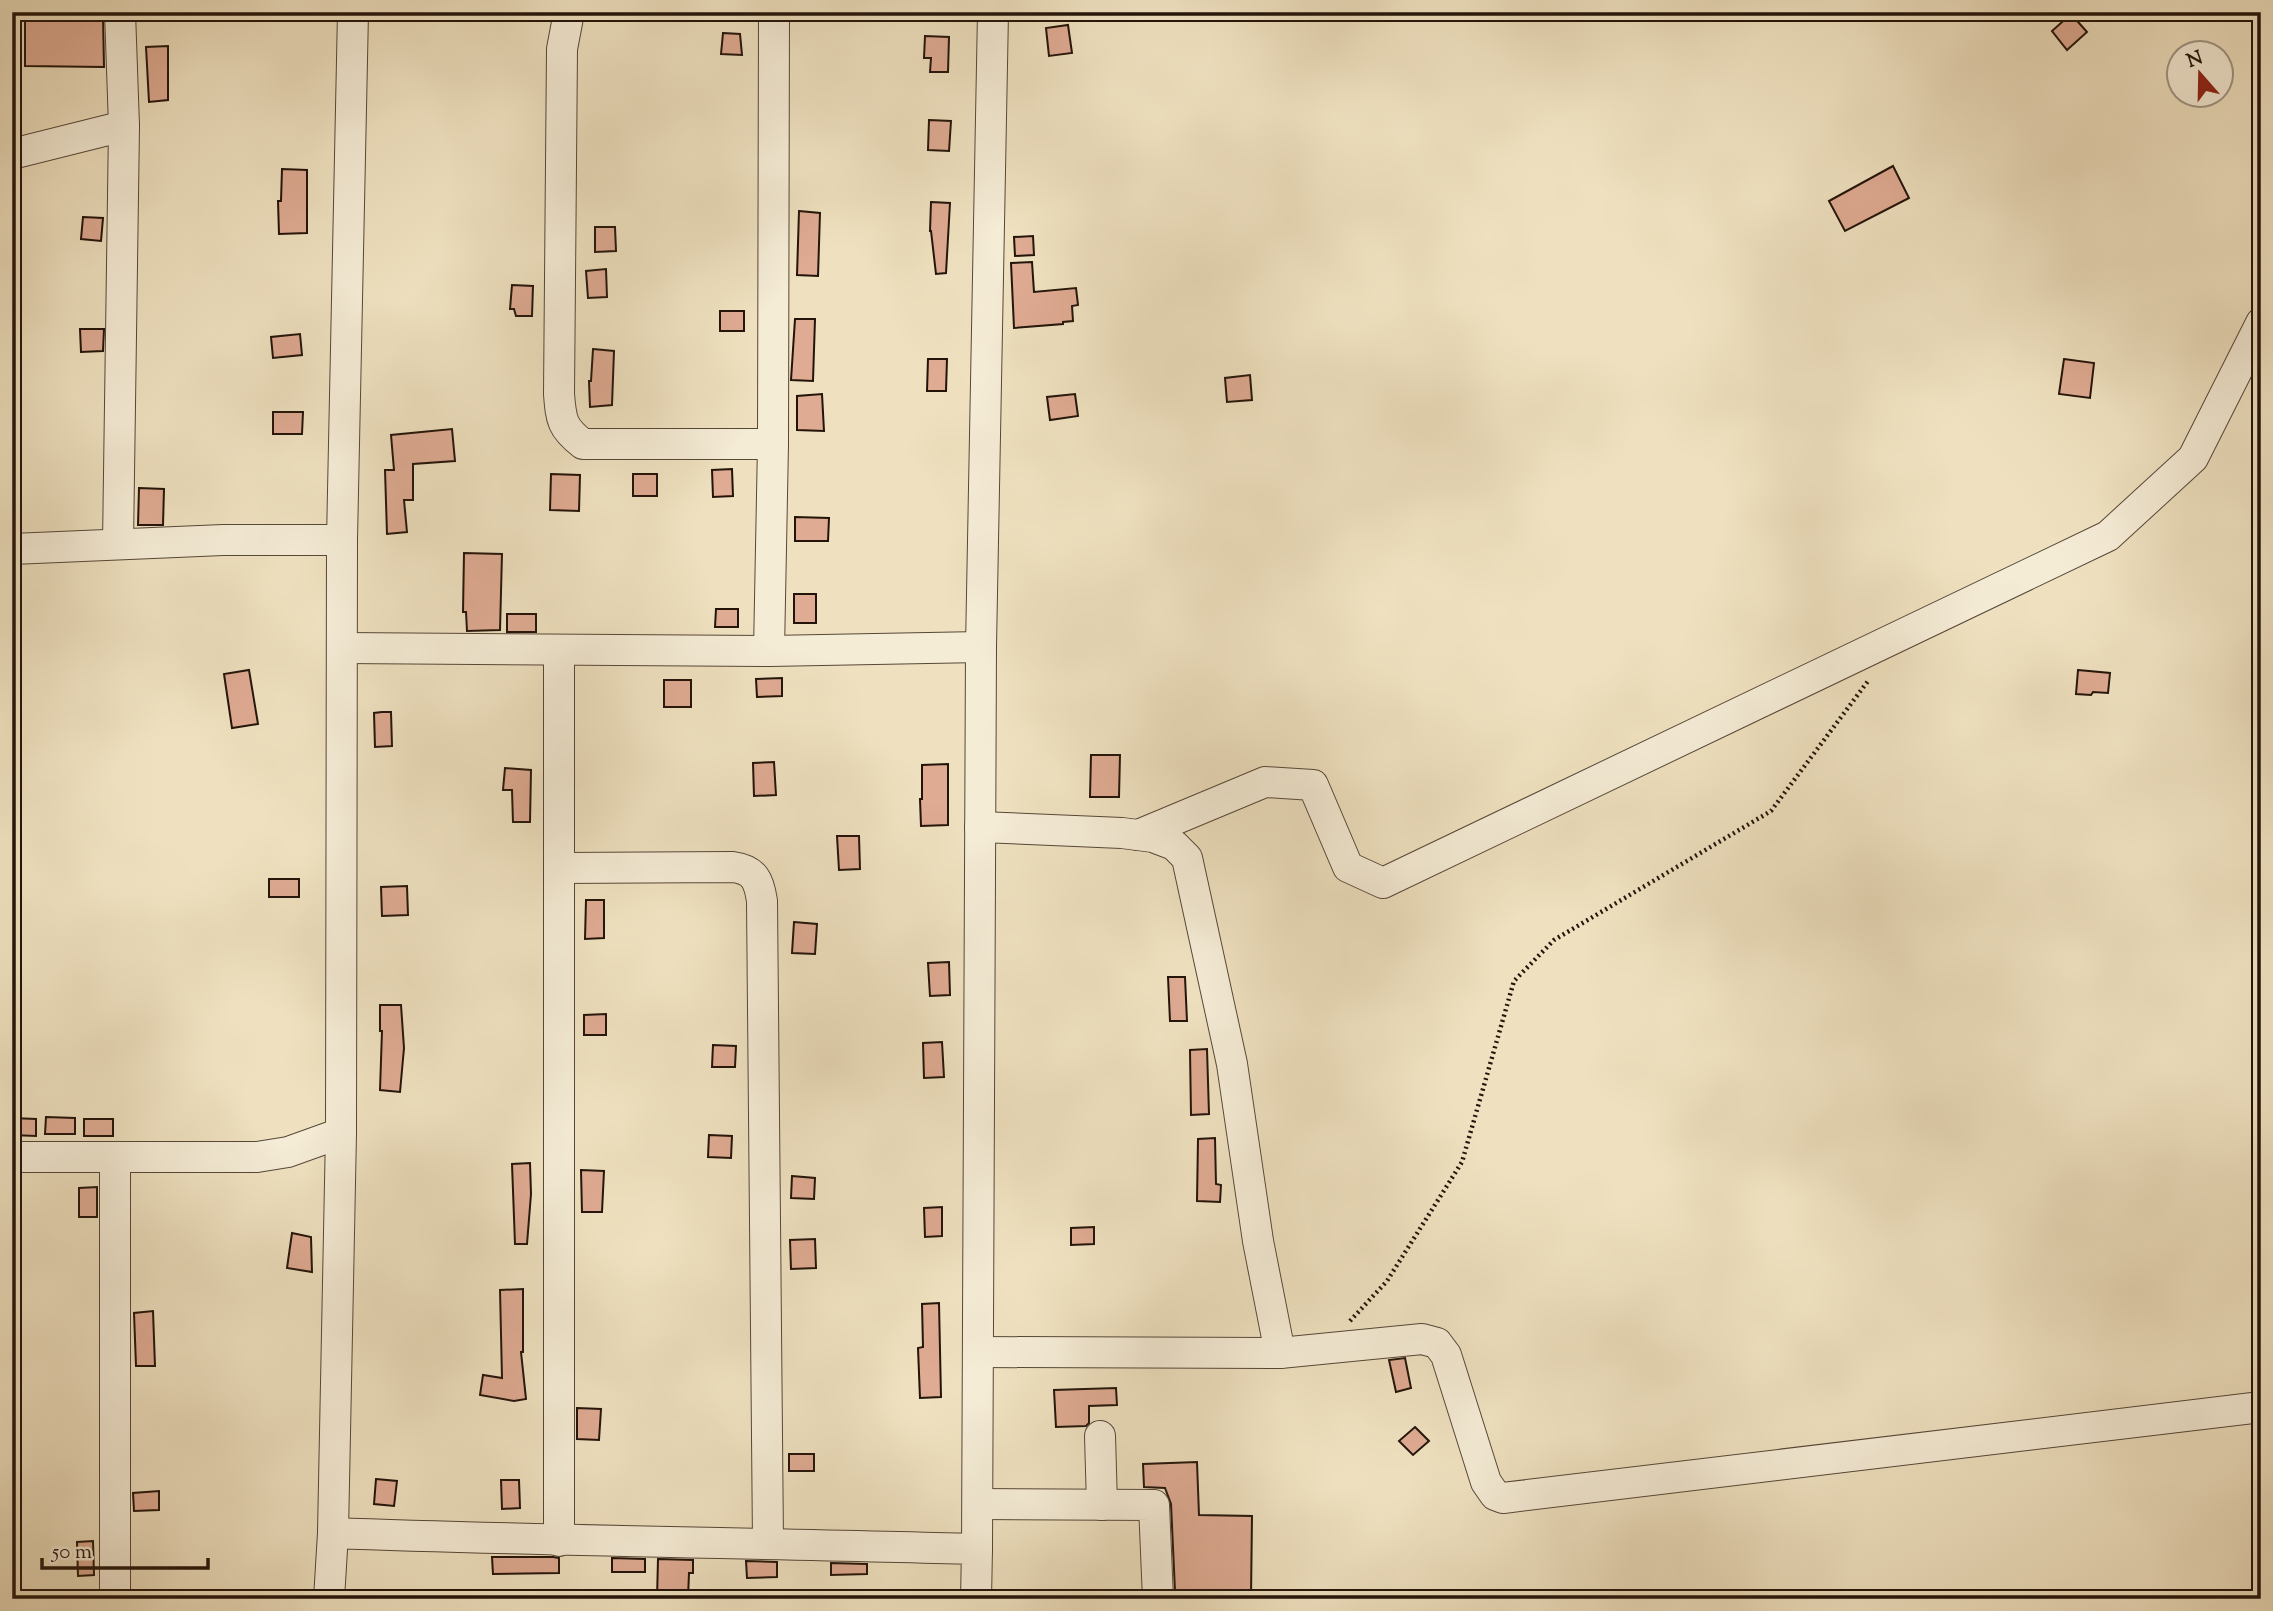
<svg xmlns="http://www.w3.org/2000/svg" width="2273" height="1611" viewBox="0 0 2273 1611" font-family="'Sorts Mill Goudy',serif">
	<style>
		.building { fill: #dfab93; stroke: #23140a; stroke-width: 2 }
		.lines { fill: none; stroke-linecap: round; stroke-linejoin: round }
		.minor-casing { stroke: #564738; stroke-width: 32 }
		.path { stroke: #23140a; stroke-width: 4.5; stroke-dasharray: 2 3.5; stroke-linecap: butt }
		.minor { stroke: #f5ecd6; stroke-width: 30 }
	</style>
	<rect width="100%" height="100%" fill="#efe1c0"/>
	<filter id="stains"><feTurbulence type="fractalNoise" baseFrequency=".00286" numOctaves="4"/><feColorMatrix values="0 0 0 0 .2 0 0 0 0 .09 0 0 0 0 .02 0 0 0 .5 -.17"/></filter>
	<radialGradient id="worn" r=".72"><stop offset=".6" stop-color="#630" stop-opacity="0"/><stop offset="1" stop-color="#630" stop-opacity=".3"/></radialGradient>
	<g class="building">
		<path d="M2071 14 2087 32 2067 50 2052 31Z"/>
		<path d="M25 17H103L104 67 25 66Z"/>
		<path d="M1068 25 1072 53 1049 56 1046 28Z"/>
		<path d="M723 33 740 34 742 55 721 54Z"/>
		<path d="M925 36 949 37 948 72H930L931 58H924Z"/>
		<path d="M168 46V100L149 102 146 47Z"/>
		<path d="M929 120 951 121 949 151 928 150Z"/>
		<path d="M1893 166 1909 198 1845 231 1829 201Z"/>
		<path d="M282 169 307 170V233L279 234 278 201H281Z"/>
		<path d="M931 202 950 203 946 273 936 274 931 231H930Z"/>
		<path d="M799 211 820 213 818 276 797 275Z"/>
		<path d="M83 217 103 218 101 241 81 239Z"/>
		<path d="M595 227H615L616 251 595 252Z"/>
		<path d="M1033 236 1034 255 1015 256 1014 237Z"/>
		<path d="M1032 262 1034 292 1076 288 1078 305 1072 306 1073 321 1063 322V324L1014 328 1011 263Z"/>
		<path d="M606 269 607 297 588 298 586 271Z"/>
		<path d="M512 285 533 286 532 316H516L514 309H510Z"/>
		<rect x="720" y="311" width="24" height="20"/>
		<path d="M795 319H815L813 381 791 380Z"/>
		<path d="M80 329H104L103 351 81 352Z"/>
		<path d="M300 334 302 355 273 358 271 337Z"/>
		<path d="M593 349 614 351 612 405 590 407 589 381H591Z"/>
		<path d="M928 359H947L946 391H927Z"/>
		<path d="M2064 359 2094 363 2090 398 2059 394Z"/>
		<path d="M1250 375 1252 400 1227 402 1225 378Z"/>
		<path d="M822 394 824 431 797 430V396Z"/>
		<path d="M1075 394 1078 416 1050 420 1047 397Z"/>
		<path d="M273 412H303L302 434H273Z"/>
		<path d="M452 429 455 461 413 464V500H404L407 532 387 534 385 470H394L391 435Z"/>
		<path d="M732 469 733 496 713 497 712 470Z"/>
		<path d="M551 474 580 475 579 511 550 510Z"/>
		<rect x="633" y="474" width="24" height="22"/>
		<path d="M139 488 164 489 163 525H138Z"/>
		<path d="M795 517 829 518 828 541H795Z"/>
		<path d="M464 553 502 554 500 630 467 631 466 612H463Z"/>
		<rect x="794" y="594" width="22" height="29"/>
		<path d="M716 609H738V627H715Z"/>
		<rect x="507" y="614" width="29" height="18"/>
		<path d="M249 670 258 724 232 728 224 674Z"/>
		<path d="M2078 670 2110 673 2108 693 2093 692 2091 695 2076 694Z"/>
		<path d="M782 678V696L757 697 756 679Z"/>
		<rect x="664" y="680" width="27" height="27"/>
		<path d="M382 712H391L392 746 375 747 374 713Z"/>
		<path d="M1091 755H1120L1119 797H1090Z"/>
		<path d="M774 762 776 795 754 796 753 763Z"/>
		<path d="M948 764V825L921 826 920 799H922V765Z"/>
		<path d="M505 768 531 770 530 822H513L512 790H503Z"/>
		<path d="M837 836H859L860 869 839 870Z"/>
		<rect x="269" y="879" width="30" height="18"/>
		<path d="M407 886 408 915 382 916 381 887Z"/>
		<path d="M586 900H604V938L585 939Z"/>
		<path d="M794 922 817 924 815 954 792 953Z"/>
		<path d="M949 962 950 995 930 996 928 963Z"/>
		<path d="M1168 977H1185L1187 1021H1170Z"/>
		<path d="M380 1005H401L404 1048 400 1092 380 1090 382 1031H380Z"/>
		<path d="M606 1014V1035H584V1015Z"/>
		<path d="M942 1042 944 1077 924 1078 923 1043Z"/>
		<path d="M713 1045 736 1046 735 1067H712Z"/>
		<path d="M1207 1049 1209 1114 1191 1115 1190 1050Z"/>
		<path d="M46 1117 75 1118V1134H45Z"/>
		<path d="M12 1118 36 1119V1136L12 1135Z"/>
		<rect x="84" y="1119" width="29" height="17"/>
		<path d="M709 1135 732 1136 731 1158 708 1157Z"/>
		<path d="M1215 1138 1216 1184 1221 1185 1220 1202 1197 1201 1198 1139Z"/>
		<path d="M530 1163 531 1194 527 1244H515L512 1164Z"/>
		<path d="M581 1170 604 1171 602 1212H582Z"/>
		<path d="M792 1176 815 1178 814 1199 791 1198Z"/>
		<path d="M97 1187V1217H79V1188Z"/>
		<path d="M942 1207V1236L925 1237 924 1208Z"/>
		<path d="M1094 1227V1244L1071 1245V1228Z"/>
		<path d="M292 1233 311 1237 312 1272 287 1268Z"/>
		<path d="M815 1239 816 1268 791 1269 790 1240Z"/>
		<path d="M523 1289V1352H521L526 1399 514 1401 480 1395 483 1375 502 1378 500 1290Z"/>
		<path d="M939 1303 941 1397 920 1398 918 1348 923 1347 922 1304Z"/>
		<path d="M153 1311 155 1366H136L134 1313Z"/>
		<path d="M1405 1358 1411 1388 1396 1392 1389 1360Z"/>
		<path d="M1116 1388 1117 1405 1089 1406V1423L1086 1426 1056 1427 1054 1390Z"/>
		<path d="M577 1408 601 1409 599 1440 577 1439Z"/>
		<path d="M1415 1427 1429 1441 1413 1455 1399 1441Z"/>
		<rect x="789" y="1454" width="25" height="17"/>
		<path d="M1197 1462 1199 1515 1252 1516 1251 1597H1216V1590L1175 1591 1171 1504 1165 1488 1144 1487 1143 1464Z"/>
		<path d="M376 1479 397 1481 394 1506 374 1504Z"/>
		<path d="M501 1480H519L520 1508 502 1509Z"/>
		<path d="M159 1491V1510L134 1511 133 1493Z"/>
		<path d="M93 1541 94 1575 78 1576 77 1542Z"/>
		<path d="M492 1557H553L559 1558V1573L493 1574Z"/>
		<path d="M612 1558 645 1559V1572H612Z"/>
		<path d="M658 1559 693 1560V1573H689L688 1599H657Z"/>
		<path d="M746 1561 777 1562V1577L747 1578Z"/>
		<path d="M831 1563 867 1564V1574L831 1575Z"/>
	</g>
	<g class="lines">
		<g class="minor-casing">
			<g id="minor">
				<path d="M569 12 562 49 559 394C561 420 562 428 583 444H773"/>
				<path d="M12 154 124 126"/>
				<path d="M118 544 124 126 120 12"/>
				<path d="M12 549 223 540H342"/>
				<path d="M343 648 769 651 981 647"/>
				<path d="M769 651 773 444 774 12"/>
				<path d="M1138 835 1265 782 1313 785 1348 867 1383 883 2108 536 2193 458 2261 323"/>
				<path d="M560 868 733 867C755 870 759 881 762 901L768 1543"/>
				<path d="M12 1157H257L288 1152 341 1133"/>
				<path d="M979 1352 1280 1353 1258 1241 1232 1064 1187 858 1174 845 1153 837 1122 833 980 827"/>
				<path d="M1280 1353 1422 1339 1437 1343 1446 1355 1486 1482 1495 1495 1503 1498 2261 1407"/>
				<path d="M1100 1436 1102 1505"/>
				<path d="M978 1504 1154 1505 1158 1599"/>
				<path d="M333 1533C547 1541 762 1543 977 1549L976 1599"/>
				<path d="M559 1541V651"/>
				<path d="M977 1549 981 647 993 12"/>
				<path d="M115 1599V1157"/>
				<path d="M329 1599 333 1533 341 1133 342 540 353 12"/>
			</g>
		</g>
		<path class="path" d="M1350 1321 1387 1281 1462 1162 1514 981 1554 940 1771 811 1868 681"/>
		<use href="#minor" class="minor"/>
	</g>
	<rect width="2273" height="1611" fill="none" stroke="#efe1c0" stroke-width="42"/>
	<rect x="14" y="14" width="2245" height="1583" fill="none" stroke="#23140a" stroke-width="3.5"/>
	<rect x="21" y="21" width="2231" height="1569" fill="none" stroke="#23140a" stroke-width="2"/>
	<g transform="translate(2200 74) rotate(340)"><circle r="33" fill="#f5ecd6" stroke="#a19684" stroke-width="2"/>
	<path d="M0-5L12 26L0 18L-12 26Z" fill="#8f2418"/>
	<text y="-10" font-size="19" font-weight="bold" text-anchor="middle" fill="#23140a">N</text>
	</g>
	<path d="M42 1558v10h166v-10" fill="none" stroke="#23140a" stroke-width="3.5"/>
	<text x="52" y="1558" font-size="21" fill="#23140a" stroke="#f5ecd6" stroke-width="5" paint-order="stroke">50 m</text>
	<rect width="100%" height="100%" filter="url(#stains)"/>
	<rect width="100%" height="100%" fill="url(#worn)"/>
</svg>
